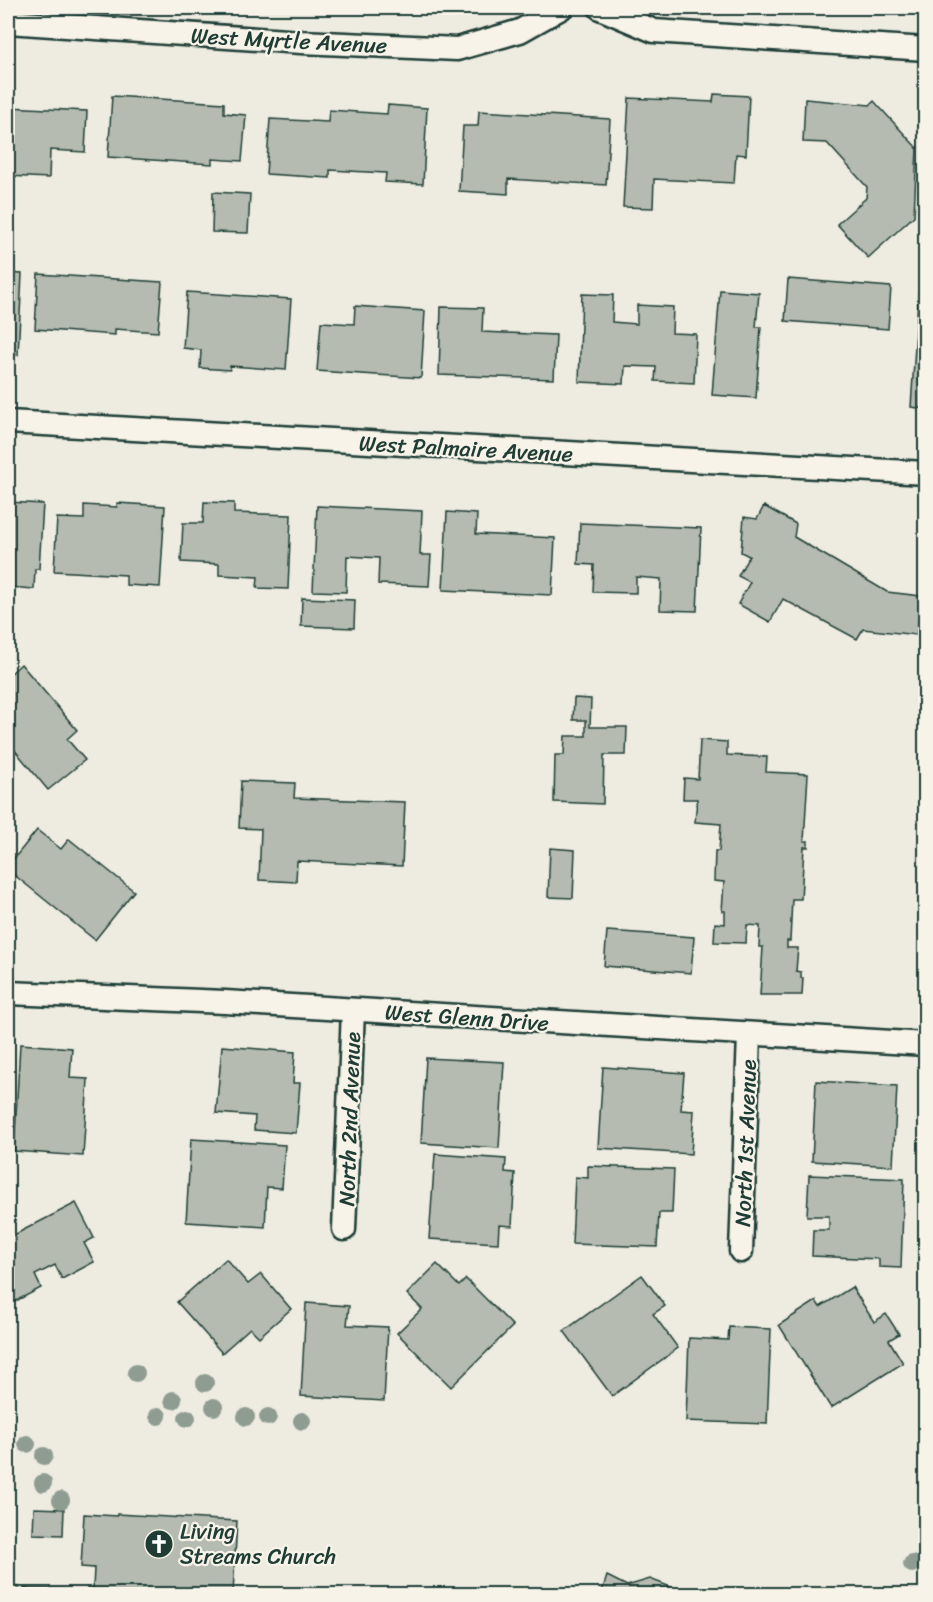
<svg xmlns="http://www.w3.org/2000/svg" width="933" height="1602" viewBox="0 0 933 1602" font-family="Sriracha,sans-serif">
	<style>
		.building { fill: #b5bbb0; stroke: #1f3d34; stroke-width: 1.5 }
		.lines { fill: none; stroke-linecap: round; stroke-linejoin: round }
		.street-casing { stroke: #1f3d34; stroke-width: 27 }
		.street { stroke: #f7f3e8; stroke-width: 22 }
		.tree { fill: #8f9c92 }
		.labels { text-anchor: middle; stroke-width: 4.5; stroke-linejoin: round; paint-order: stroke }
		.street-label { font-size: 22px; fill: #1f3d34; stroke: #f7f3e8 }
		.poi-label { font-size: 22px; fill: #1f3d34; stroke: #f7f3e8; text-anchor: start }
	</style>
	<rect width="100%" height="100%" fill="#eeece1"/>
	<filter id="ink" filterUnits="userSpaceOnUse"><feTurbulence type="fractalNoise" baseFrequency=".0167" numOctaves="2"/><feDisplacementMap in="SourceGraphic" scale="12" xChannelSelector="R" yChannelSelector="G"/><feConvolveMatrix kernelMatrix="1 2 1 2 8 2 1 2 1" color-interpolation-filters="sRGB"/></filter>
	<g filter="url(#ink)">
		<g class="building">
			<path d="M714 94 749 96 746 155 736 154 734 183 654 179 653 208 623 207 629 98 713 102Z"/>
			<path d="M112 96 224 103V113L246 115 242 161 212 159V164L108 157Z"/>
			<path d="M805 99 870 105 874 101 917 148 914 216 868 258 837 224 866 198 867 187 827 143 803 142Z"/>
			<path d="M388 105 427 108 423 184 385 182 386 173 330 170V178L266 174 270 119 328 122 329 110 387 114Z"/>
			<path d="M8 107 87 111 85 152 50 150 49 178 8 176Z"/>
			<path d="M479 111 610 119 606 185 508 179V194L459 191 463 126H478Z"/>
			<path d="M213 192 250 194 248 233 212 232Z"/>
			<path d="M8 273 22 274 18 355 8 354Z"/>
			<path d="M38 274 162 282 158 332 115 329V335L35 329Z"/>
			<path d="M788 279 891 287 888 329 785 321Z"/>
			<path d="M919 285 926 286V409L911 407Z"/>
			<path d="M720 290 759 293 756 327H761L756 398 712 395Z"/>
			<path d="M187 292 291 299 286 370 230 366V370L200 368 201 350 183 348Z"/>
			<path d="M582 294 613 295 612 322 637 324V305L673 307 672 333 696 334 694 383 655 381 656 367 625 366 624 384 579 382Z"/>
			<path d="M355 306 425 311 421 378 317 371 321 322 354 324Z"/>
			<path d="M441 307 483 308 482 332 556 335 554 379 439 375Z"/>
			<path d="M8 502 43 504 39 569H35L34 589 8 587Z"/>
			<path d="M204 502 234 503V513L291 515 288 589 257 588 258 577 219 575V564L181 562 183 523H203Z"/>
			<path d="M117 503 165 506 160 587 126 585V575L54 571 57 518 84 519V505L117 507Z"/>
			<path d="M317 506 422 511 420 555H431L429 586 378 584 379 558 347 556 346 592 313 591Z"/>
			<path d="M764 506 796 524 794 537 887 592 921 596 917 635 863 629 857 639 783 599 770 622 738 604 750 582 738 576 749 556 741 552 744 517 757 519Z"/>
			<path d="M447 512 477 514 476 534 555 538 552 595 443 590Z"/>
			<path d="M580 523 701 528 697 611 660 610 661 579 636 577V593L593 592 594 565 578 564Z"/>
			<path d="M302 598 355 600 354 628 301 626Z"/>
			<path d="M21 664 77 730 67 739 85 760 48 790 8 742V676Z"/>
			<path d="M574 698 591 699 590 727H627L626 755H604L603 804 554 802 555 755H564L565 736H586V720H573Z"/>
			<path d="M700 740 727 742V755L767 757 766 772 808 774 804 841H808V847H804L801 899H792L790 941H787V948H798L796 971 801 972V978H803L802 995H760L763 947H759L760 926 747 925 746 943 714 942 715 923 725 924V911H722L724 882 714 881 715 851H719L721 824 695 822 697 799H683L684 778 698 779Z"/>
			<path d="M241 781 295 783 294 798 405 802 402 866 297 861 296 882 259 880 261 829 239 828Z"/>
			<path d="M37 830 61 849 69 839 134 891 95 940 8 870V866Z"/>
			<path d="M550 848 575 850 573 898 548 897Z"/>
			<path d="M607 931 694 937 691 973 604 966Z"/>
			<path d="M20 1044 72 1048 70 1078 88 1079 83 1156 14 1151Z"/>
			<path d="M222 1046 295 1052 293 1083H300L296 1133 254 1130 255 1116 216 1113Z"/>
			<path d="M426 1058 504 1062 499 1148 421 1143Z"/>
			<path d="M603 1067 684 1073 681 1110 694 1111 691 1154 598 1148Z"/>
			<path d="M816 1081 897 1086 893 1166 812 1161Z"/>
			<path d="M191 1139 285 1145 282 1188 267 1187 265 1227 186 1222Z"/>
			<path d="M435 1154 506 1159 505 1172 515 1173 512 1226 499 1225 498 1243 429 1239Z"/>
			<path d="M588 1166 674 1169 672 1213H659L657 1247 572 1244 575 1177 588 1178Z"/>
			<path d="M809 1175 904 1179 901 1268 879 1267V1259L812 1256 813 1230H829V1216H807Z"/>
			<path d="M76 1203 94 1238 84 1243 94 1262 62 1279 55 1265 35 1275 41 1288 8 1305V1238Z"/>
			<path d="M226 1259 248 1284 261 1274 291 1309 259 1337 250 1328 222 1353 177 1302Z"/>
			<path d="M437 1264 459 1286 466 1279 513 1326 451 1387 397 1333 422 1309 407 1294Z"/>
			<path d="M642 1275 665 1306 653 1314 678 1348 612 1396 564 1331Z"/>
			<path d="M852 1287 874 1322 886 1314 899 1334 889 1340 903 1363 831 1408 779 1325 816 1301 820 1307Z"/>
			<path d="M306 1303 349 1306 347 1325 388 1327 384 1401 301 1396Z"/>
			<path d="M729 1327 771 1329 767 1424 686 1421 689 1338 728 1340Z"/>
			<path d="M34 1508 64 1509 63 1535 33 1534Z"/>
			<path d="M84 1514 117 1516V1514L237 1521 233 1594H87V1588H93L94 1568 81 1567Z"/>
			<path d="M607 1576 627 1586 650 1579 689 1594H601Z"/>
			<path d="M12 1587H19V1591L24 1592V1588L63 1589V1594H8V1591H11Z"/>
		</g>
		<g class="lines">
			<g class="street-casing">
				<g id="street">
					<path d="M600 8 654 31 926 49"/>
					<path d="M8 22 301 42 457 49 520 31 561 8"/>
					<path d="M8 422 926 473"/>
					<path d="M8 993 225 1002 926 1044"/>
					<path d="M344 1229 353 1010"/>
					<path d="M741 1251 749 1035"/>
				</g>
			</g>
			<use href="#street" class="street"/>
		</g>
		<g class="tree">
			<circle cx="136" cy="1373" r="9"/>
			<circle cx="205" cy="1383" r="9"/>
			<circle cx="173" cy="1400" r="9"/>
			<circle cx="214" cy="1407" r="9"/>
			<circle cx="158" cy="1416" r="9"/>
			<circle cx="246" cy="1417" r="9"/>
			<circle cx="268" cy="1417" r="9"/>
			<circle cx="187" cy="1418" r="9"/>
			<circle cx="302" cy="1421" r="9"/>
			<circle cx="27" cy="1444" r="9"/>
			<circle cx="44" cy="1456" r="9"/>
			<circle cx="43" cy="1483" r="9"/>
			<circle cx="61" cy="1500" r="9"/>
			<circle cx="912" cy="1564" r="9"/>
		</g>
	</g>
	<defs>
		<g id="church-disc" transform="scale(1.5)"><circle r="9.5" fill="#1f3d34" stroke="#f7f3e8"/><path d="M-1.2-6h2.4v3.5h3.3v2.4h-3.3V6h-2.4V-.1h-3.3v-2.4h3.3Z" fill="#fff"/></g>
	</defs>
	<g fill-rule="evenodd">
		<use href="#church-disc" x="159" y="1544"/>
	</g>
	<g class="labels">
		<g class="street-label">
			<text transform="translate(289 40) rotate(3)" y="8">West Myrtle Avenue</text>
			<text transform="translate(466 448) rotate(3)" y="8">West Palmaire Avenue</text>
			<text transform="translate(467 1017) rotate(4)" y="8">West Glenn Drive</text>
			<text transform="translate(349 1119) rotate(-88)" y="8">North 2nd Avenue</text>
			<text transform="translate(745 1143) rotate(-88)" y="8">North 1st Avenue</text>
		</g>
		<g class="poi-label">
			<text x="180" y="1539">Living<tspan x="180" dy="25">Streams Church</tspan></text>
		</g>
	</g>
	<rect width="933" height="1602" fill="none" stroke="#f7f3e8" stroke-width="30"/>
	<rect x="15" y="15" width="903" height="1572" fill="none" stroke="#1f3d34" stroke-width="2" filter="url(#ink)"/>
</svg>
